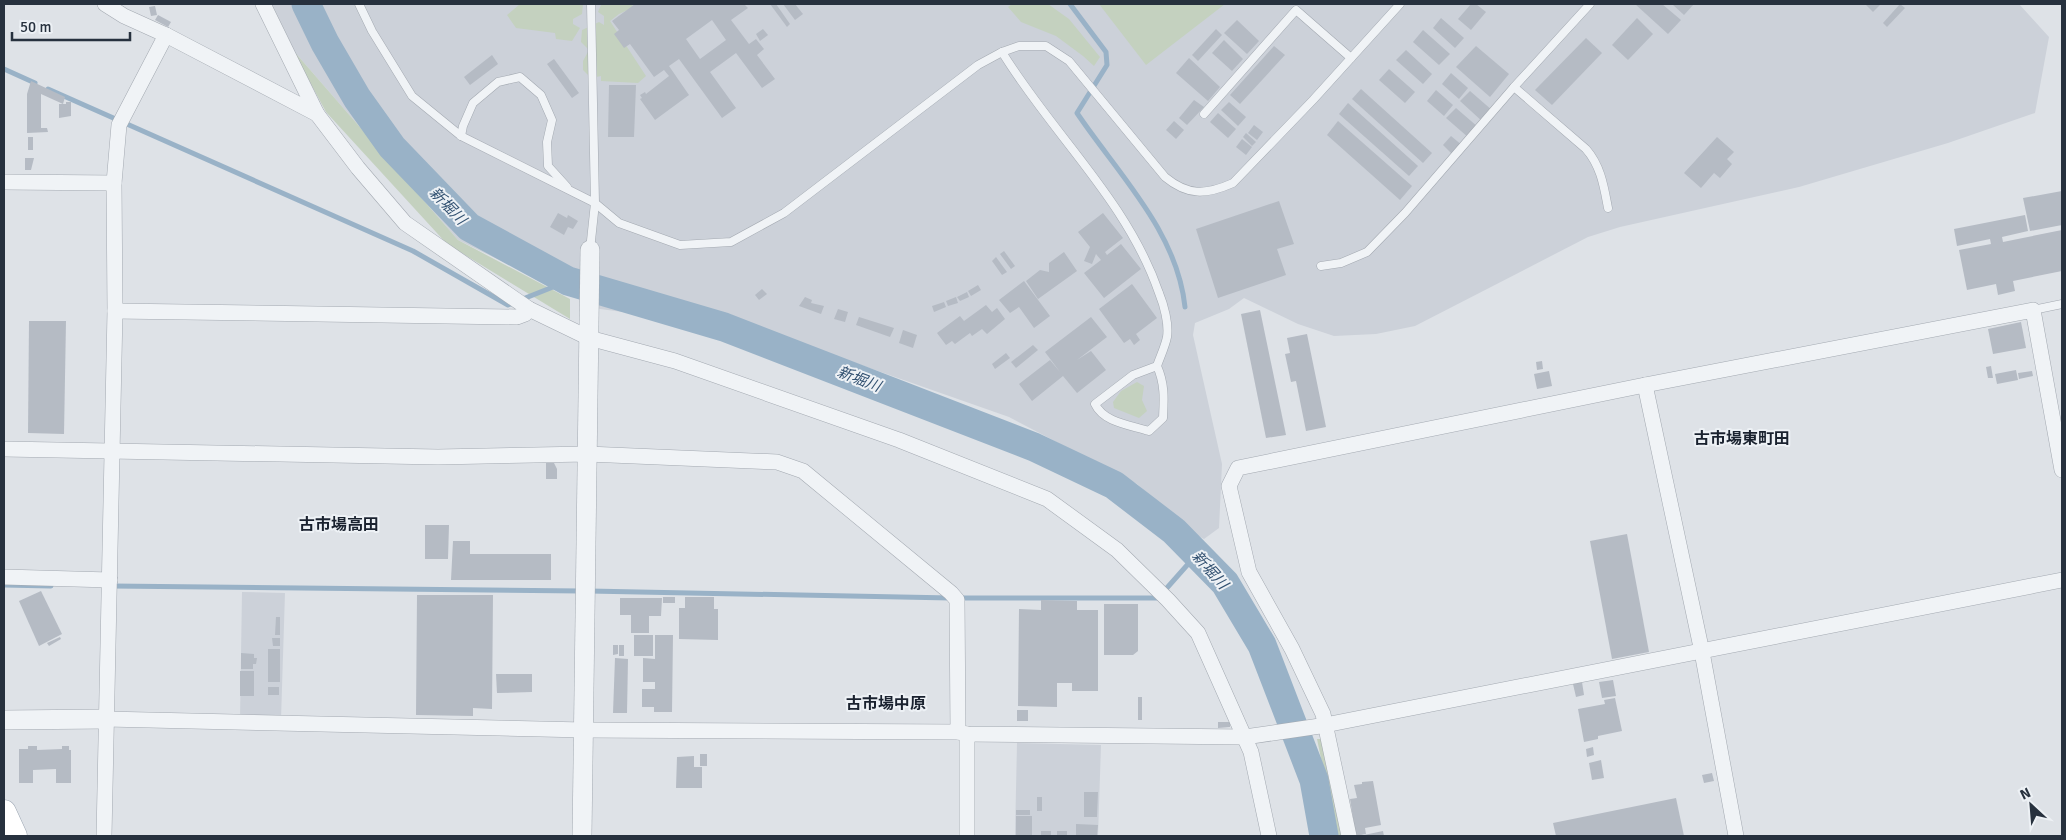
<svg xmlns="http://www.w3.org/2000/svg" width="2066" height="840" viewBox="0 0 2066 840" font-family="Signika,'Noto Sans JP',sans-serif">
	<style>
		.built { fill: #ccd1d9 }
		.green { fill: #c4d1bf }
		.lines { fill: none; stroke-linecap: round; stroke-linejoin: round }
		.stream { stroke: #99b2c7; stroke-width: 5 }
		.river { stroke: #99b2c7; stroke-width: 29 }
		.building { fill: #b5bbc4; fill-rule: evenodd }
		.service-casing { stroke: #a3a9b1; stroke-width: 9 }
		.minor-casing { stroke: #a3a9b1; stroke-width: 16 }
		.tertiary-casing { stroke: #a3a9b1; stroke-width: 20 }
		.primary-casing { stroke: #9da7b3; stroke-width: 25 }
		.service { stroke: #f0f3f6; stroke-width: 8 }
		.minor { stroke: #f0f3f6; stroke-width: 15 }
		.tertiary { stroke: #f0f3f6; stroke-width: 19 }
		.primary { stroke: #fff; stroke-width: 24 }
		.labels { text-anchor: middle; stroke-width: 4; stroke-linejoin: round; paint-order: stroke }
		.water-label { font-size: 15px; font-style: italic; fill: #325171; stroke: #edf1f5 }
		.quarter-label { font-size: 16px; font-weight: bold; fill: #1a222f; stroke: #edf1f5 }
	</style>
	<rect width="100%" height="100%" fill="#dee2e7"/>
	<g class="built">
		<path d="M270 4H2019L2049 37 2035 113 1948 143 1799 187 1620 227 1588 237 1415 326 1376 334 1334 336 1298 324 1244 298 1229 309 1195 323 1193 335 1222 464 1219 528 1204 539 1193 533 1137 484 1009 417 761 330 600 309 458 240 292 49Z"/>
		<path d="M242 592 285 593 281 719H240Z"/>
		<path d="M1017 743 1101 745 1098 836H1015Z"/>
	</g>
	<g class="green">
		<path d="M520 4H583L582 14 573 19V24L580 28 572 41 556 39 555 33 516 28 507 15Z"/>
		<path d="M599 4H633L632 8 619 14 610 21 646 76 638 83 601 81V76L591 78 583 70V61L589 50 581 42 582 30 599 22 604 25V16L598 12 601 5Z"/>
		<path d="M1012 4H1048L1069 19 1100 57 1094 66 1083 56 1056 36 1021 22 1008 7Z"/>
		<path d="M1099 4H1225L1146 65Z"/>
		<path d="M292 49 458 240 570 299V319L447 244 326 112Z"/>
		<path d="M1137 382 1144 386 1142 400 1147 411 1139 418 1114 408 1113 402 1121 391Z"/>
		<path d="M1317 739H1322L1342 836H1337Z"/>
	</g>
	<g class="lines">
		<g class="stream">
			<path d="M1070 4 1106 52 1107 65 1077 113C1118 174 1177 231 1185 307"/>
			<path d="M4 69 35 83"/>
			<path d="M48 89 413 251 508 305 568 281"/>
			<path d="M4 585 51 586"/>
			<path d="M112 586 581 591"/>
			<path d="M589 591 951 598"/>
			<path d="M959 598H1158L1197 554"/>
		</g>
		<path class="river" d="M306 4 325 43 357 98 392 147 469 227 568 281 724 327 1034 447 1114 485 1174 531 1225 583 1262 645 1314 780 1324 836"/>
	</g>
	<g class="building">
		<path d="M635 4H744L748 8 731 20 749 44 756 39 764 49 757 55 775 79 762 88 736 53 710 72 736 108 722 118 679 59 669 66 689 95 655 120 640 99 642 98 640 95 645 92 646 94 669 76 664 70 654 77 630 44 624 48 614 34 619 30 612 21ZM712 20 726 40 700 59 686 39Z"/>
		<path d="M770 4H776L790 24 787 27Z"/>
		<path d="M783 4H795L803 14 795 20Z"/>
		<path d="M1471 4H1476L1486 12 1471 30 1458 19Z"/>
		<path d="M1635 4H1662L1681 20 1668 34Z"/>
		<path d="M1672 4H1694L1684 15Z"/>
		<path d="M1865 4H1881L1873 12Z"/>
		<path d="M1900 4 1905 8 1887 27 1883 23Z"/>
		<path d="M155 6 157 15 151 16 149 7Z"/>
		<path d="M158 15 171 22 168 27 155 20Z"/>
		<path d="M1441 18 1464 38 1455 48 1433 28Z"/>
		<path d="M1637 18 1653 34 1628 60 1612 45Z"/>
		<path d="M1237 20 1259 41 1247 54 1224 33Z"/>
		<path d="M763 29 768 35 760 41 756 34Z"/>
		<path d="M1216 29 1222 35 1198 61 1192 55Z"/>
		<path d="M1423 30 1450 54 1439 65 1413 42Z"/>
		<path d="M1586 38 1602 53 1552 105 1535 90Z"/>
		<path d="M1224 40 1243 59 1232 71 1212 53Z"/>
		<path d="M1274 46 1285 55 1240 104 1230 95Z"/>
		<path d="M1476 46 1509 74 1490 97 1456 67Z"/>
		<path d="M1406 50 1432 74 1423 84 1396 60Z"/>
		<path d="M492 55 498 64 470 85 464 77Z"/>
		<path d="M1189 58 1220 87 1208 101 1176 73Z"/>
		<path d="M554 59 579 93 572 98 547 64Z"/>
		<path d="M1389 69 1415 92 1405 103 1379 80Z"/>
		<path d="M1451 73 1468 88 1459 99 1442 84Z"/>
		<path d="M31 81 65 97 63 104 41 94V128H47L48 132 27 133V94Z"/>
		<path d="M609 85H636L634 137H608Z"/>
		<path d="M1361 89 1432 153 1423 163 1352 99Z"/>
		<path d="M1436 90 1453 105 1444 116 1427 101Z"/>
		<path d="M1470 91 1493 111 1483 122 1460 101Z"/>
		<path d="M1194 100 1204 107 1187 125 1179 118Z"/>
		<path d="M66 102H71V116L59 118V104H66Z"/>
		<path d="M1229 102 1246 117 1238 126 1221 110Z"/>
		<path d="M1348 103 1418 166 1409 176 1339 114Z"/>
		<path d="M1456 108 1478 127 1469 138 1446 118Z"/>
		<path d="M1218 113 1236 129 1228 138 1210 122Z"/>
		<path d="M1174 121 1184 130 1176 139 1166 130Z"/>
		<path d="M1338 121 1412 186 1400 200 1327 135Z"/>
		<path d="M1254 125 1263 132 1257 140 1248 133Z"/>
		<path d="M1246 133 1256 142 1252 146 1243 137Z"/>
		<path d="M1451 136 1463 146 1454 156 1443 145Z"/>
		<rect x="28" y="137" width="5" height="13"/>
		<path d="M1717 137 1734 152 1727 159 1732 164 1720 178 1714 173 1701 188 1684 173Z"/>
		<path d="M1242 139 1252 147 1246 155 1236 147Z"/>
		<path d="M25 158H34L31 170H25Z"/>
		<path d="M2062 191V225L2030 231 2023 198Z"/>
		<path d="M1279 201 1294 244 1277 249 1286 275 1218 298 1196 229Z"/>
		<path d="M558 213 567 218 568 215 578 221 573 229 568 227 564 235 550 227Z"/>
		<path d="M1103 213 1123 238 1105 252 1107 255 1121 244 1141 269 1104 298 1084 273 1101 260 1096 254 1092 264 1084 261 1090 247 1078 232Z"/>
		<path d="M2025 215 2028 231 2002 237 2003 242 2062 230V271L2013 281 2015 291 1998 295 1996 284 1967 290 1959 250 1991 244 1990 239 1957 246 1954 229Z"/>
		<path d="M1004 251 1015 266 1011 269 1000 254Z"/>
		<path d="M1064 252 1077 271 1038 299 1026 281 1040 270 1049 272V263Z"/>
		<path d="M996 257 1007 272 1002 275 992 261Z"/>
		<path d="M1024 281 1050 316 1034 328 1019 307 1010 313 999 300Z"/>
		<path d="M1132 284 1157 318 1136 334 1140 340 1134 345 1130 339 1124 343 1099 309Z"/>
		<path d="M978 285 981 290 971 296 968 291Z"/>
		<path d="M762 289 767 294 759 300 755 295Z"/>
		<path d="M967 292 969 297 960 301 957 297Z"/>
		<path d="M805 297 812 300 811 303 824 306 821 314 799 306Z"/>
		<path d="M956 297 958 303 948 306 946 301Z"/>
		<path d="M944 302 946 307 934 312 932 306Z"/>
		<path d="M986 305 992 312 997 308 1005 319 987 334 982 329 972 336 970 333 955 344 952 341 946 345 937 333 960 316 964 321Z"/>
		<path d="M838 309 848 312 845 322 834 319Z"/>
		<path d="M1260 310 1286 435 1266 438 1241 314Z"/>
		<path d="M859 317 894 328 890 337 856 325Z"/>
		<path d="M1091 317 1107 337 1077 360 1091 351 1106 370 1077 393 1063 376 1032 401 1019 384 1050 360 1060 372 1045 352Z"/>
		<path d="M29 321H66L64 434 28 433Z"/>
		<path d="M2021 322 2026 348 1993 354 1988 329Z"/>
		<path d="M903 330 917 335 913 348 899 343Z"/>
		<path d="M1307 334 1326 427 1306 431 1296 381 1291 382 1285 354 1290 353 1287 338Z"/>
		<path d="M1033 345 1038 350 1016 368 1011 362Z"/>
		<path d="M1006 353 1010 358 995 369 992 364Z"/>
		<path d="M1542 361 1543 369 1537 370 1536 362Z"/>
		<path d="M1991 366 1993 378H1988L1986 367Z"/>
		<path d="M2016 370 2018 380 1997 384 1995 374Z"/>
		<path d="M1549 371 1552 386 1537 389 1534 374Z"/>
		<path d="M2032 371 2033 376 2019 379 2018 373Z"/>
		<path d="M546 463H554L557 469V479H546Z"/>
		<path d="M425 525H449L448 559H425Z"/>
		<path d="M1627 534 1649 652 1612 659 1590 541Z"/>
		<path d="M453 541H470V554H551V580H451Z"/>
		<path d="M41 591 62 634 39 646 19 601Z"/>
		<path d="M417 595H493L492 709 473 708V716L416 715Z"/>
		<rect x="663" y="597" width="12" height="6"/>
		<path d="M685 597H714V609H718V640L679 639V608H685Z"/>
		<path d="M620 598H662L661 616H649V633H631V615H620Z"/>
		<path d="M1041 600 1077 601V610H1098V691H1072V683H1057V707L1018 706 1019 609 1041 610Z"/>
		<path d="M1104 604H1138V651L1133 655H1104Z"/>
		<path d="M276 617H280V635H275Z"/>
		<rect x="634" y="635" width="19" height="21"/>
		<path d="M655 635H673L672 712H654V707H642V689H655V682H643V658L655 659Z"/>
		<path d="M60 637 61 639 49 646 47 643Z"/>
		<path d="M272 638H280V646H273Z"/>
		<path d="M613 645H618V654L613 655Z"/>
		<rect x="619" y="645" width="5" height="11"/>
		<rect x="268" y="649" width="12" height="33"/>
		<path d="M241 653 254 654V658H257L256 664H253V669H241Z"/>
		<path d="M615 658 628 659 627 713H613Z"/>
		<rect x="240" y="671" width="14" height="25"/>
		<path d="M496 674H532V692L497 693Z"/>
		<path d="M1613 680 1616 696 1602 698 1599 682Z"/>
		<path d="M1582 682 1584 695 1576 697 1573 684Z"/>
		<rect x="268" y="687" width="11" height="8"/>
		<rect x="1138" y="697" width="4" height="23"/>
		<path d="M1615 698 1622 731 1598 736V739L1584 742 1578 709 1605 704 1604 700Z"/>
		<rect x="1017" y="710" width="11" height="11"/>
		<path d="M1218 722H1230V727L1218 728Z"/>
		<path d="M28 746H37V750L62 749V746H69V750H71V783H56V769L33 770V783H19V749H28Z"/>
		<path d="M1593 747 1594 755 1587 757 1586 749Z"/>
		<rect x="700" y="754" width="7" height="12"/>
		<path d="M694 756V767H702V788H676L677 757Z"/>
		<path d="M1601 760 1604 778 1592 780 1589 763Z"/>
		<path d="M1712 773 1714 781 1704 783 1702 775Z"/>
		<path d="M1373 781 1381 825 1365 828 1366 834 1356 836 1350 799 1357 798 1354 785 1362 784V782Z"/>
		<path d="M1084 792H1098L1097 817H1084Z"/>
		<rect x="1037" y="797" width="5" height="14"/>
		<path d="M1676 798 1684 836H1556L1553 823Z"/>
		<rect x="1016" y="810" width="14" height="5"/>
		<rect x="1016" y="816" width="16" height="20"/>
		<path d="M1076 824 1098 825 1097 836H1076Z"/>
		<rect x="1041" y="831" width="10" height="5"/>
		<rect x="1057" y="831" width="10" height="5"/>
		<path d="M1383 831 1384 836H1364V835Z"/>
	</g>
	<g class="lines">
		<g class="service-casing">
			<g id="service">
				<path d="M359 4 372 31 412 96 461 136 595 203 619 223 680 245 731 242 784 213 978 65 1002 52 1019 46H1046L1069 61 1165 177C1188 196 1206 195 1233 183L1313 100 1400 4"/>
				<path d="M1002 52C1052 134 1127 200 1159 293 1164 305 1169 324 1167 337 1165 347 1160 357 1157 366L1133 375 1095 404C1104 423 1131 425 1149 431L1163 418C1164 399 1165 384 1157 366"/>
				<path d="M1514 87 1586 149C1601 166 1604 187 1608 208"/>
				<path d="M1204 114 1296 10 1351 58"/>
				<path d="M461 136 463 126 473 103 498 82 520 77 541 95 552 120 547 142 548 166 567 187"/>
				<path d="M590 250 595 203 591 4"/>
				<path d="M1321 266 1341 263 1367 252 1405 213 1514 87 1590 4"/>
				<path d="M2033 310 2062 304"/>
			</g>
		</g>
		<g class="minor-casing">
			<g id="minor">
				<path d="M105 4 124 16 166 35 317 114"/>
				<path d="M263 4 317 114 358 168 405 223 529 309 589 338 675 361 899 440 1047 499 1117 550 1168 600 1198 633 1251 752 1269 836"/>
				<path d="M4 182 114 183"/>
				<path d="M115 311 517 317 525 314 529 309"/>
				<path d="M1645 385 1702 652 1736 836"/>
				<path d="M4 449 438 457 587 454 777 462 803 471 951 593 957 600 958 732"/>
				<path d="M4 577 110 580"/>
				<path d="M106 719 584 730 958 732 967 734 1245 737 1320 726 2062 580"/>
				<path d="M967 734V836"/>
				<path d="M104 836 115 311 114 183 119 125 166 35"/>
				<path d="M1349 836 1323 714 1292 649 1249 572 1229 486 1238 468 1645 385 2033 310 2062 470"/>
			</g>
		</g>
		<g class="tertiary-casing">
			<g id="tertiary">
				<path d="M4 720 106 719"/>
				<path d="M582 836 590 250"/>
			</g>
		</g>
		<g class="primary-casing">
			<path id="primary" d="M4 812 15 836"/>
		</g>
		<use href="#service" class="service"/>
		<use href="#minor" class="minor"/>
		<use href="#tertiary" class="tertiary"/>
		<use href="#primary" class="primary"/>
	</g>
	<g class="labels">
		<g class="water-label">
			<text transform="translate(448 206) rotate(46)" y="5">新堀川</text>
			<text transform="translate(859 379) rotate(21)" y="5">新堀川</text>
			<text transform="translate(1210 570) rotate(48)" y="5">新堀川</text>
		</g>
		<g class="quarter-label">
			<text x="1742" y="444">古市場東町田</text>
			<text x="339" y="530">古市場高田</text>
			<text x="886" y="709">古市場中原</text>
		</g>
	</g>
	<rect width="2066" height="840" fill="none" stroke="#27313e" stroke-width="10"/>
	<g transform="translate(2031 805) rotate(334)" stroke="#edf1f5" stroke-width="4" paint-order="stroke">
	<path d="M0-4L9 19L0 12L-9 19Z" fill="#27313e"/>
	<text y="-8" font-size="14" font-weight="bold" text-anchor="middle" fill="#27313e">N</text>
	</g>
	<path d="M12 32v8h118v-8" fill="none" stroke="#27313e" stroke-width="2.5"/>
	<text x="20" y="32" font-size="15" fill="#27313e" stroke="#edf1f5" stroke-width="4" paint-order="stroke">50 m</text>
</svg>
